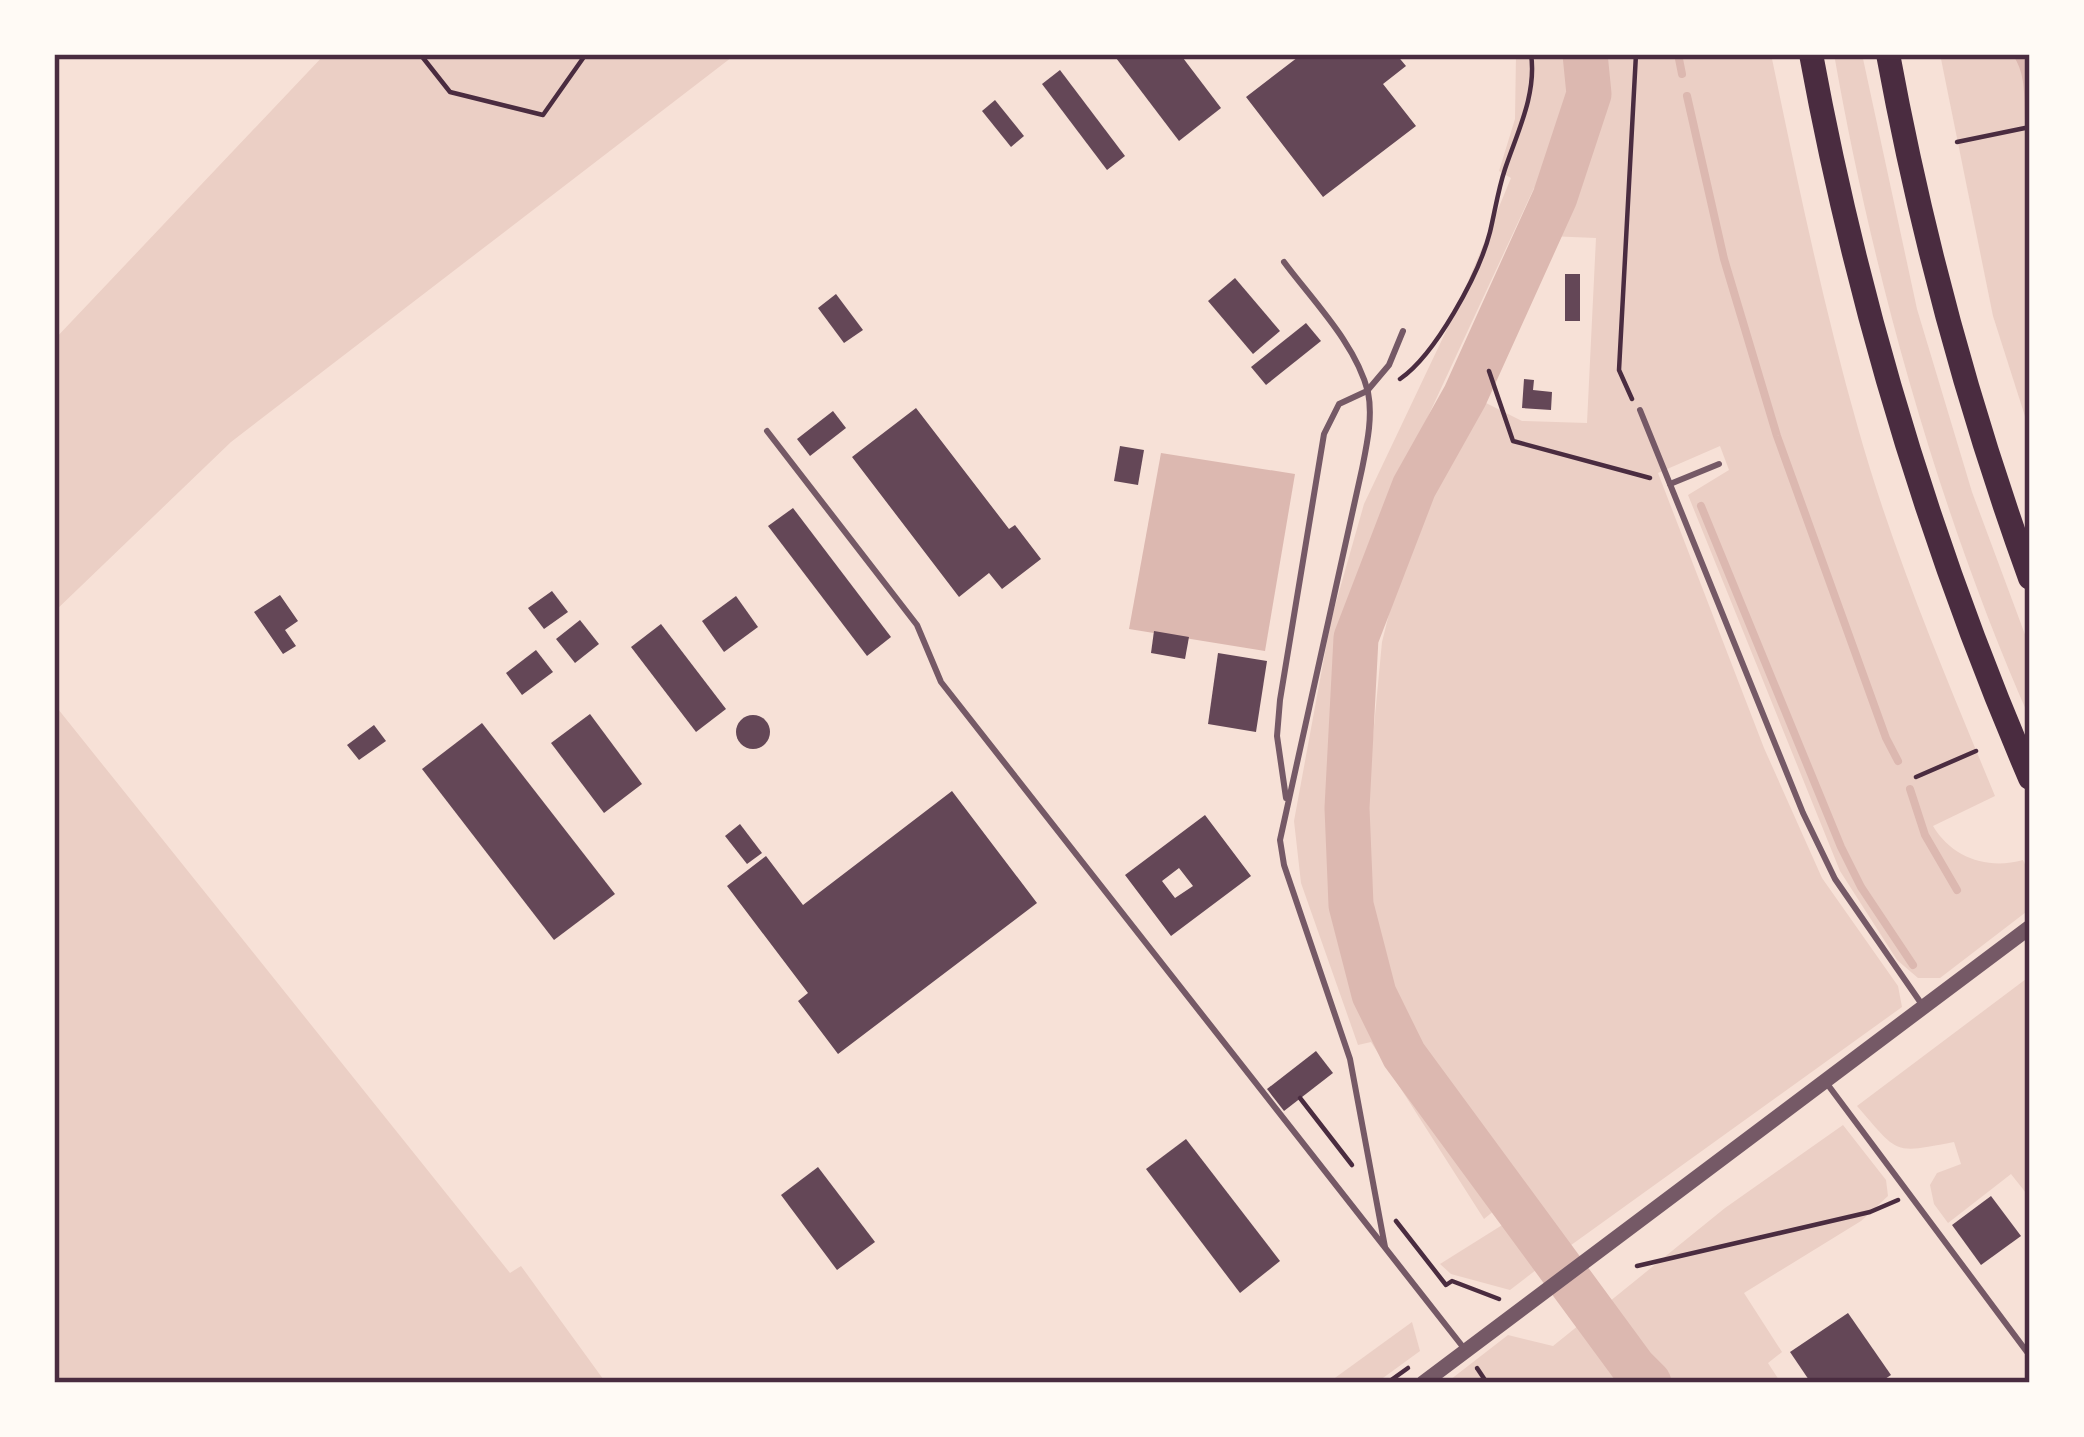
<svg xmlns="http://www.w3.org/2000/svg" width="2084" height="1437" viewBox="0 0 2084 1437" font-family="'PT Sans',sans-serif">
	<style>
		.green { fill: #ebcfc5 }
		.water { fill: #dcb8b0 }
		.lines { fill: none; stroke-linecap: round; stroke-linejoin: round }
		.stream { stroke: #dcb8b0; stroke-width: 8 }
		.river { stroke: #dcb8b0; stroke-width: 45 }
		.building { fill: #644757; fill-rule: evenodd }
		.path { stroke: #4a2c40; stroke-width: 4.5 }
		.service { stroke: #755966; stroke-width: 6 }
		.tertiary { stroke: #755966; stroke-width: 15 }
		.motorway { stroke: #4a2c40; stroke-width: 24 }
		.neatline { fill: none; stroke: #4a2c40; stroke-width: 4.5 }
	</style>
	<rect width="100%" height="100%" fill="#f7e1d7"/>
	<g class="green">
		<path d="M325 54H736L231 442 54 612V340Z"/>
		<path d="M1516 54H1771C1797 179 1823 305 1858 428 1893 553 1945 675 1995 796L1933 826C1952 858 1988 870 2023 860L2030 875V909L1940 978H1918L1897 960 1840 871 1688 495 1729 470 1720 446 1658 473 1764 748 1822 878 1898 986 1902 1007 1567 1248 1424 1065 1401 1022 1370 928 1363 842 1382 642 1404 554 1463 439 1499 339 1509 340 1486 403 1522 421 1587 423 1596 238 1548 236 1570 200 1534 188 1392 494 1346 633 1333 836 1345 945 1384 1039 1501 1205 1484 1219 1371 1042 1358 1045 1301 883 1294 821 1331 620 1364 504 1457 308 1511 178 1499 171 1515 119Z"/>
		<path d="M1834 54H1862L1917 309 1972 492 2030 648V719C1939 513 1873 276 1834 54Z"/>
		<path d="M1940 54H2030V432L1993 316Z"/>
		<path d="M54 704 510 1273 521 1266 606 1383H54Z"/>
		<path d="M2030 976V1198L2011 1174 1948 1223 1934 1204 1930 1185 1937 1173 1961 1164 1954 1142C1892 1154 1899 1154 1857 1106Z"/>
		<path d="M1843 1125 1886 1180 1888 1196 1861 1221 1744 1293 1782 1352 1768 1363 1781 1383H1674L1604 1306 1725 1208Z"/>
		<path d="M1515 1217 1545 1263 1510 1290 1451 1274 1440 1264Z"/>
		<path d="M1584 1321 1613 1371 1625 1383H1446L1508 1335 1553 1346Z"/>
		<path d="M1412 1322 1420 1351 1376 1383H1328Z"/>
	</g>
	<path class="water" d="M1161 453 1295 474 1265 651 1129 629Z"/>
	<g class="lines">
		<g class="stream">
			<path d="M1678 54 1682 74"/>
			<path d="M2017 54C2030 73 2028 98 2029 120"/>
			<path d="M1687 96 1724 259 1777 436 1886 738 1898 761"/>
			<path d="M1701 506 1841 847 1861 887 1913 965"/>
			<path d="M1910 789 1925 835 1957 890"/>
		</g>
		<path class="river" d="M1585 54 1589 94 1555 197 1465 396 1414 487 1356 638 1347 808 1351 905 1374 994 1404 1055 1634 1368 1649 1383"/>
	</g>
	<g class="building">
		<path d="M1113 54H1180L1221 108 1179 141Z"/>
		<path d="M1302 54H1396L1406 66 1383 84 1416 126 1323 197 1246 97Z"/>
		<path d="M1060 70 1125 156 1107 170 1042 84Z"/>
		<path d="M995 100 1024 136 1011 147 982 111Z"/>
		<rect x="1565" y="274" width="15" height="47"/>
		<path d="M1235 278 1280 331 1253 354 1208 301Z"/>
		<path d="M836 294 863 330 844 343 818 308Z"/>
		<path d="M1306 323 1321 341 1266 385 1251 367Z"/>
		<path d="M1524 379 1534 380 1533 390 1552 392 1551 410 1522 408Z"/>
		<path d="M916 408 1009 529 1015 525 1041 559 1002 589 989 573 959 597 852 457Z"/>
		<path d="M833 411 846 428 810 456 797 439Z"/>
		<path d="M1120 446 1144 450 1138 485 1114 481Z"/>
		<path d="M793 508 891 637 867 656 768 526Z"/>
		<path d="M552 591 568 612 544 629 528 608Z"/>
		<path d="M280 595 298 621 285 630 296 646 283 654 254 612Z"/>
		<path d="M736 596 758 627 724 652 702 621Z"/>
		<path d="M580 620 599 644 575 663 556 639Z"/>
		<path d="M661 624 726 709 696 732 631 647Z"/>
		<path d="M1154 631 1189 637 1185 659 1151 653Z"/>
		<path d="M536 650 553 672 522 695 506 673Z"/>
		<path d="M1218 653 1267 661 1256 732 1208 724Z"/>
		<path d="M590 714 642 784 604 813 551 743Z"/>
		<circle cx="753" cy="732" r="17"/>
		<path d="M482 723 615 894 554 940 422 769Z"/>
		<path d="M374 725 386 741 359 760 347 745Z"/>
		<path d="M952 791 1037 903 838 1054 798 1001 808 993 727 886 766 856 803 905Z"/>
		<path d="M1205 815 1251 876 1171 936 1125 875ZM1179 868 1193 886 1175 898 1162 881Z"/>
		<path d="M740 824 762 853 747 864 725 836Z"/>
		<path d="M1316 1051 1333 1073 1284 1111 1267 1089Z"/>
		<path d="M1186 1139 1280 1261 1240 1293 1146 1169Z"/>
		<path d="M818 1167 875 1242 837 1270 781 1195Z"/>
		<path d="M1991 1196 2021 1236 1981 1265 1952 1225Z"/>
		<path d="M1848 1313 1891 1375 1879 1383H1811L1790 1352Z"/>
	</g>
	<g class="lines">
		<g class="path">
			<path d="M420 54 450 92 543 115 586 54"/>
			<path d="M326 55 330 54"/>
			<path d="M1957 142 2025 128"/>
			<path d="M1489 371 1513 441 1650 478"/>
			<path d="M1400 379C1435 355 1479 275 1490 232 1495 211 1498 190 1505 169 1517 133 1537 94 1531 54"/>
			<path d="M1632 399 1619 370 1636 54"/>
			<path d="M1916 777 1976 751"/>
			<path d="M1300 1098 1352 1165"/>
			<path d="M1396 1221 1446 1285 1452 1281 1499 1299"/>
			<path d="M1637 1266 1870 1212 1898 1200"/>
			<path d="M1477 1368 1487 1383"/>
			<path d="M1387 1383 1408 1368"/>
		</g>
		<g class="service">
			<path d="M1284 262C1313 301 1356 344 1368 392 1373 417 1367 444 1362 469L1280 840 1284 865 1350 1059 1385 1247"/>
			<path d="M1640 410 1803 813 1835 879 1923 1006"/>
			<path d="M767 431 917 625 941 682 1463 1347"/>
			<path d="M1670 484 1719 464"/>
			<path d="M1286 798 1277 736 1280 700 1324 434 1339 404 1367 391 1389 365 1403 331"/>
			<path d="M1828 1085 2030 1356"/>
		</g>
		<path class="tertiary" d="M1423 1383 2030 927"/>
		<g class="motorway">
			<path d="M1811 54C1857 303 1930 545 2030 778"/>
			<path d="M1888 54C1921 233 1968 407 2030 578"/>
		</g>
	</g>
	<rect width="2084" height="1437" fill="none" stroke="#fffaf5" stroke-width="114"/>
	<rect x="57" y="57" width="1970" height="1323" class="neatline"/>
</svg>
